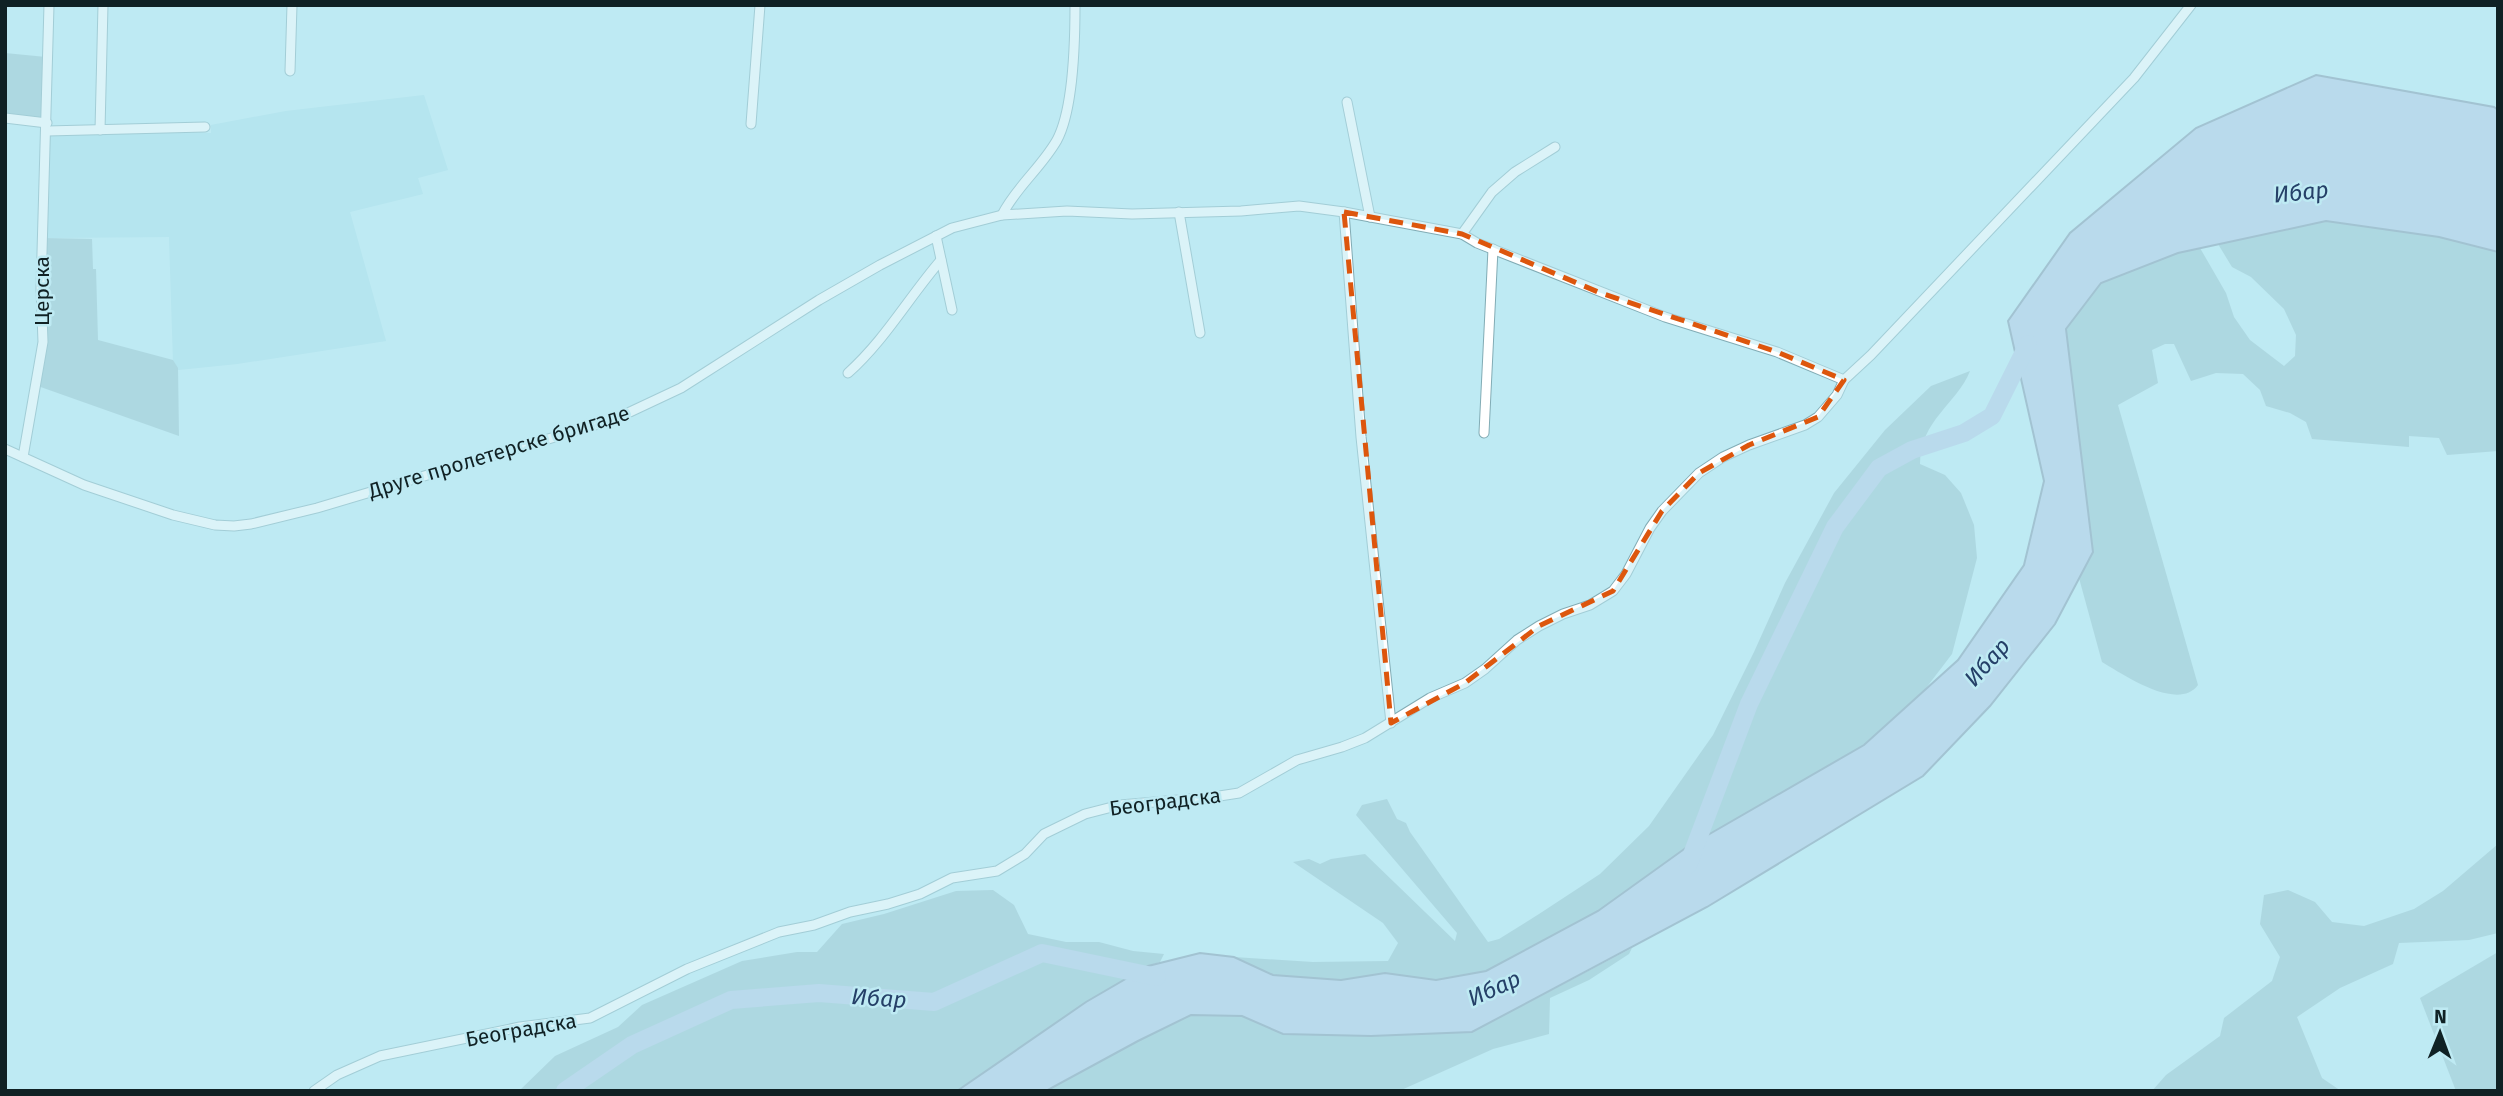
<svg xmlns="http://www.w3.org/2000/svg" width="2503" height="1096" viewBox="0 0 2503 1096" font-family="'Fira Sans',sans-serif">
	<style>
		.built { fill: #aadfea }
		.green { fill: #9ac3cc }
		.water { fill: #b3c7e4; stroke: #8295aa; stroke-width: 2 }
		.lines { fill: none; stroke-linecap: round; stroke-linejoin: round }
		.river { stroke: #b3c7e4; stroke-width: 18 }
		.minor-casing { stroke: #82acb5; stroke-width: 11 }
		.minor { stroke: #fff; stroke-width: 9 }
		.marked { fill: none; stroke: #dd560d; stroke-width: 5; stroke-dasharray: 14 9; stroke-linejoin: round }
		.labels { text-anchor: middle; stroke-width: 5; stroke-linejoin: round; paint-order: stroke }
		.street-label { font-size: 21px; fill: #102124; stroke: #beeaf3 }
		.water-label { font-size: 23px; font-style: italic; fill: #254068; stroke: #beeaf3 }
	</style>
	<rect width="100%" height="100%" fill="#beeaf3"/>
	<path class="built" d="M424 95 448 170 418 178 423 194 350 212 386 341 237 364 178 370 173 360 169 237 43 238 47 131 211 133V125L286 111Z"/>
	<g class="green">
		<path d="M5 53 46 57 47 123 5 117Z"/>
		<path d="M2326 221 2439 237 2498 252V451L2447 455 2439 438 2409 436V447L2312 439 2306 422 2290 413 2266 406 2260 390 2243 374 2216 373 2191 381 2174 344H2165L2152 350 2158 383 2118 405 2198 685C2178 712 2124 675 2102 662L2079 578 2093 552 2066 329 2101 283 2178 253 2200 248 2226 293 2234 317 2250 340 2284 366 2295 356 2296 335 2284 309 2251 277 2232 267 2218 244Z"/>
		<path d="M43 238 92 239 93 269H96L98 340 173 360 178 368 179 436 35 385 43 342Z"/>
		<path d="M1970 371C1957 404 1920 420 1920 464L1945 475 1961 493 1974 525 1977 558 1952 654 1923 692 1864 745 1687 847 1598 911 1486 971 1436 980 1385 973 1341 980 1273 975 1234 957 1313 962 1388 961 1398 943 1383 923 1293 862 1309 859 1320 864 1331 859 1365 854 1455 941 1457 933 1356 815 1362 805 1387 799 1397 819 1406 823 1410 832 1488 942 1499 939 1539 914 1600 874 1649 826 1713 735 1754 652 1785 583 1834 493 1885 430 1931 386Z"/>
		<path d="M2498 844V933L2469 940 2399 943 2393 964 2340 988 2297 1017 2322 1078 2341 1091H2152L2166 1075 2220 1036 2224 1018 2272 981 2280 957 2260 924 2264 895 2288 890 2315 902 2332 922 2364 926 2414 909 2443 891Z"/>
		<path d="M993 890 1014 905 1028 934 1066 942H1099L1133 951 1164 954 1160 962 1148 966 1086 1002 962 1091H519L555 1056 618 1027 642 1005 742 961 797 952H817L842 924 884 914 956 891Z"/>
		<path d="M1632 948 1629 954 1589 980 1550 998 1549 1034 1493 1049 1399 1091H1046L1138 1041 1191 1015 1242 1016 1283 1034 1371 1036 1472 1032Z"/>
		<path d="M2498 952V1091H2456L2420 998Z"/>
	</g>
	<path class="water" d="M2316 75 2494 107 2498 110V252L2439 237 2326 221 2178 253 2101 283 2066 329 2093 552 2055 624 1990 706 1923 776 1707 907 1472 1032 1371 1036 1283 1034 1242 1016 1191 1015 1138 1041 1046 1091H957L1086 1002 1148 966 1200 953 1234 957 1273 975 1341 980 1385 973 1436 980 1486 971 1598 911 1687 847 1864 745 1958 660 2024 565 2044 481 2008 321 2070 233 2196 128Z"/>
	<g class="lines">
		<g class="river">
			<path d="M1688 865 1749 704 1835 527 1879 468 1912 450 1964 433 1992 416 2028 344"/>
			<path d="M565 1091 632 1045 731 1000 819 993 934 1002 1042 953 1157 977"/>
		</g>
		<g class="minor-casing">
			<g id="minor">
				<path d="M1075 5C1075 41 1073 110 1057 140 1041 168 1016 187 1002 215L1067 211 1132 214 1241 211 1299 206 1344 212 1462 234 1477 243 1665 317 1777 352 1844 380"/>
				<path d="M290 71 292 5"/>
				<path d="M1347 102 1370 217"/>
				<path d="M5 118 47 123"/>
				<path d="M751 124 760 5"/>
				<path d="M100 130 103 5"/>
				<path d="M47 131 205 127"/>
				<path d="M1179 212 1200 333"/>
				<path d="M1344 212 1361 437 1391 723"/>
				<path d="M1462 234 1492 192 1515 172 1555 147"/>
				<path d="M936 236 952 310"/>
				<path d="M848 373C885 340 909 297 941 260"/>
				<path d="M1484 433 1493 249"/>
				<path d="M5 449 84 485 173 515 215 525 234 526 251 524 317 508 615 419 681 388 819 300 880 265 952 228 1002 215"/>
				<path d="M23 457 43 342 41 288 49 5"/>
				<path d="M314 1091 337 1075 380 1056 520 1027 590 1018 687 969 779 932 814 925 850 912 888 904 920 894 952 878 997 871 1025 854 1044 834 1085 814 1120 805 1213 797 1239 793 1297 760 1342 747 1365 738 1430 698 1465 683 1485 669 1517 640 1539 626 1563 614 1590 605 1613 591 1626 574 1650 528 1662 511 1699 473 1723 457 1749 445 1805 425 1818 417 1837 395 1844 380 1871 355 2134 78 2191 5"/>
			</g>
		</g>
		<use href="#minor" class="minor"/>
	</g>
	<path d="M0 0H2503V1096H0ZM1344 212 1462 234 1598 292 1777 352 1844 380 1818 417 1749 445 1699 473 1662 511 1613 591 1539 626 1465 683 1391 723Z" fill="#beeaf3" fill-opacity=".55" fill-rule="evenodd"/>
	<path class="marked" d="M1344 212 1462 234 1598 292 1777 352 1844 380 1818 417 1749 445 1699 473 1662 511 1613 591 1539 626 1465 683 1391 723Z"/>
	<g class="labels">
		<g class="street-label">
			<text transform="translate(42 291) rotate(-90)" y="7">Церска</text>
			<text transform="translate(499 452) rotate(-17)" y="7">Друге пролетерске бригаде</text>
			<text transform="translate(1165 802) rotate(-7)" y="7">Београдска</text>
			<text transform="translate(521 1030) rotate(-10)" y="7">Београдска</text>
		</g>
		<g class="water-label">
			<text transform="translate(2301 192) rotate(-6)" y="8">Ибар</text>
			<text transform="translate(1987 662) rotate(-48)" y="8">Ибар</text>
			<text transform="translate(1494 988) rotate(-24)" y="8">Ибар</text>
			<text transform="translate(879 998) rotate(4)" y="8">Ибар</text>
		</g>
	</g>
	<rect width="2503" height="1096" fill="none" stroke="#102124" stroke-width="14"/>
	<g transform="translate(2440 1033) rotate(1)" stroke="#beeaf3" stroke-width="5" paint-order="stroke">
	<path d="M0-5L12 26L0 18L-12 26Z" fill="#102124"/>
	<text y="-10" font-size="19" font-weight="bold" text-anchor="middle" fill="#102124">N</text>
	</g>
</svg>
